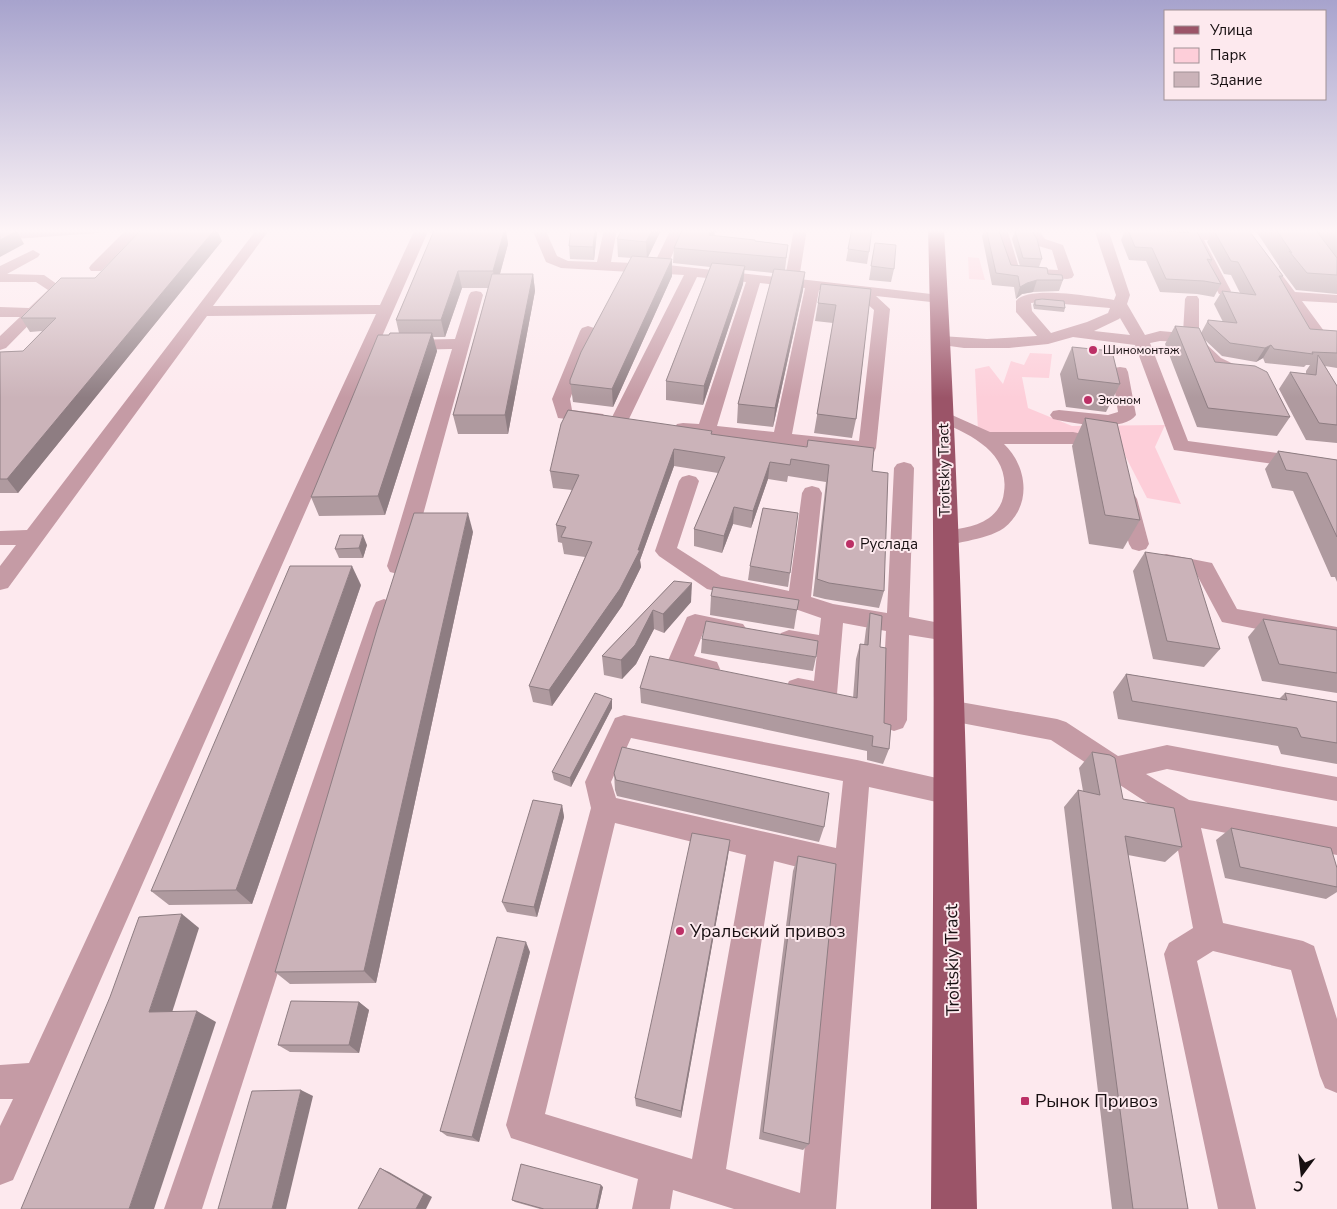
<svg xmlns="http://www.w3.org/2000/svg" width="1337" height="1209" viewBox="0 0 1337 1209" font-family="'Nunito Sans',sans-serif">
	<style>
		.green { fill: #fdced9 }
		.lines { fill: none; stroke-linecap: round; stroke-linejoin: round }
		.minor { fill: #c59ba5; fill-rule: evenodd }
		.major { fill: #9b5468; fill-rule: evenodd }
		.wall { fill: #af9a9f }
		.shaded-wall { fill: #8e7d82 }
		.building { fill: #cbb3b9; stroke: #8e7d82 }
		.poi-dot { fill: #bc3066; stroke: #fde9ee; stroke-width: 2 }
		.labels { text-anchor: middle; stroke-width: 4; stroke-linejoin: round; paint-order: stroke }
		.far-poi-label { font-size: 12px; fill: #170f11; stroke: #fde9ee; text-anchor: start }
		.street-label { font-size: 15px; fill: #170f11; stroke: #fde9ee }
		.poi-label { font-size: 15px; fill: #170f11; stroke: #fde9ee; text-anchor: start }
		.near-poi-label { font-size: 18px; fill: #170f11; stroke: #fde9ee; text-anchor: start }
		.near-street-label { font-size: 18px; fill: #170f11; stroke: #fde9ee }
	</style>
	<rect width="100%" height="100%" fill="#fde9ee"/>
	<g class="green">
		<path d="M968 257 979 258 985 280 969 279Z"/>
		<path d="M1030 353 1052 354 1049 378 1022 377 1028 408 1072 426 1165 425 1155 447 1181 504 1147 498 1117 440 1046 432 1025 441 978 431 975 369 989 366 1003 384 1011 361 1024 365Z"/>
	</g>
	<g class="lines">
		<g class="minor">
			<path d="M50 229H105L98 233 0 240 1 232Z"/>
			<path d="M127 229H142L101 271H91L89 268 91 265Z"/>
			<path d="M257 229H270L213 306 380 305 415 229H429L13 1180 0 1185V1126L13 1099H0V1065L29 1063 376 314 207 316 8 588 0 590V566L16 545H0V531L27 530Z"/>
			<path d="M532 229H545L557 256 568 261 597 262 604 229H617L611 262 654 264 671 229H683L668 265 785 278 794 229H807L799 279 940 295 945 296 947 299 945 302 940 303 876 296 890 309 876 448 874 452 867 454 677 432 674 428 677 424 683 423 699 424 746 282 697 277 628 421 625 425 619 426 613 425 610 421 684 275 561 268 546 262ZM760 283 805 288 774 432 717 426ZM819 290 856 294 874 310 859 441 792 434Z"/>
			<path d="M993 229H1007L1019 268 1058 270 1052 250 1035 245 1025 229H1038L1045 239 1063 245 1074 275 1072 278 1067 279 1008 275Z"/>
			<path d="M1094 229H1108L1130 295 1127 304 1145 335 1160 331 1183 333 1185 299 1187 296H1197L1199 299V337L1221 358 1250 372 1252 376 1250 380C1229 385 1200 356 1187 342L1160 341 1150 343 1188 441 1337 461V473L1174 450 1135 345 1073 337 1048 344 1009 348H964L935 344 933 341 935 338 941 336 987 339 1037 336 1016 312V301C1028 285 1094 297 1114 300L1116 295ZM1040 302 1110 308 1108 313 1087 322 1051 333 1032 311 1031 303ZM1120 318 1130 335 1094 331 1119 319Z"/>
			<path d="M1235 229H1247L1295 292 1337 295V303L1302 301 1324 331 1337 332V342L1313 338 1241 238 1204 240 1231 291 1229 294H1219L1188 237 1195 233 1235 230Z"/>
			<path d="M33 250 40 254 38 257 7 274 44 275 64 289 6 348 0 350V336L20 317H0V307L29 308 48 290 36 282H0V266Z"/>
			<path d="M476 291 481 292 483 295 409 566 406 572 398 574 390 572 387 566 452 349 406 350 400 348 398 345 400 342 406 340 455 339 469 295 471 292Z"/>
			<path d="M588 326 594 328 596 331 570 399 572 410 603 414 606 418 603 422 597 423 558 418 552 399 580 331 582 328Z"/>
			<path d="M1120 367 1126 368 1128 372 1136 415C1123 433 1071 423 1053 419L1050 415 1053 411 1059 410 1108 415 1118 412 1112 372 1114 368Z"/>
			<path d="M943 411 990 432H1073L1111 440 1113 444 1111 448 1104 450 1073 444H1004C1028 467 1032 506 1004 528 994 535 980 538 968 541 957 543 948 546 938 543L935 538 938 533C955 528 974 529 989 518 998 511 1003 503 1004 492 1010 451 967 433 937 420L934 416 937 412Z"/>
			<path d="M904 462 911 464 914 468 909 617 955 626 959 632 955 638 947 641 909 635 907 720 903 728 894 731 885 728 881 720 886 631 843 623 837 694 834 701 825 704 789 695 786 688 789 681 798 678 814 681 817 653 781 645 777 639 781 633 789 630 819 635 821 618 798 610 707 589 659 556 655 551 679 481 682 477 689 475 696 477 699 481 677 548 721 576 789 591 802 493 805 488 812 486 819 488 822 493 811 597 833 604 887 613 894 468 897 464Z"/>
			<path d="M1127 492 1134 494 1137 499 1149 544 1146 549 1139 551 1132 549 1129 544 1117 499 1120 494Z"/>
			<path d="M1166 554 1212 563 1237 609 1337 627V645L1222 622 1197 575 1158 567 1155 562 1158 557Z"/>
			<path d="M384 599 392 602 395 608 202 1209H164L373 608 376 602Z"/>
			<path d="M695 614 743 624 747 630 743 636 735 639 703 633 694 656 717 662 720 669 717 676 708 679 671 670 667 663 687 617Z"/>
			<path d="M949 700 1057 719 1066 722 1118 756 1167 745 1337 777V801L1167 769 1146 774 1189 800 1337 827V855L1201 828 1223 923 1303 941 1314 946 1337 1019V1093L1325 1088 1320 1076 1291 970 1213 951 1197 961 1256 1209H1218L1164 954 1169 943 1193 928 1172 819 1051 740 940 719 936 711 940 703Z"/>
			<path d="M624 715 857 760 950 781 960 784 964 793 960 802 950 805 869 787 836 1209H734L673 1190 670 1209H632L638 1179 511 1138 506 1125 591 808 585 782 615 718ZM631 738 843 781 836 848 616 798 611 782ZM615 823 746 855 692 1159 545 1114ZM774 861 833 876 800 1193 726 1169Z"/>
		</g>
		<path class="major" d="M928 229H944C963 555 969 882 977 1209H931C933 882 937 556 928 229Z"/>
	</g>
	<g class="wall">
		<path d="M435 228H506L508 244 500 274H533L535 291 508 434H458L453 415 488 288H462L445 337H433L437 351 385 515 319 516 311 497 389 335 399 333 396 320Z"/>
		<path d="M571 228H603L601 232H597L594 260 570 259 569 246Z"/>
		<path d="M662 228 648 257 672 276 613 407 573 402 570 380 632 258 618 257 617 239Z"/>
		<path d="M717 228 714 236 788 245 785 270 803 290 773 427 737 423 738 404 773 273 744 270 743 284 703 405 666 400V381L710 267 673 263 674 248Z"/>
		<path d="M852 228 869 252 867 264 846 261Z"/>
		<path d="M985 228H998L1011 265 1020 266 1012 239 1015 231H1017L1018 228 1042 259 1039 267 1048 274 1063 280 1059 291 1033 292 1022 294 1016 299 1014 287 992 285 982 236Z"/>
		<path d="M1126 228 1170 231 1167 228H1247L1283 276 1281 280 1310 329 1337 331V368L1325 366 1337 386V443L1306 440 1279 389 1290 372 1306 374V371L1310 365H1306L1304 367 1265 363 1263 358 1256 362 1222 356 1205 340 1215 362 1290 417 1277 436 1197 427 1165 344 1175 326 1201 333 1208 320 1223 322 1214 304 1222 291 1240 293 1231 275 1224 274 1207 242 1213 230 1196 231 1212 260 1210 264 1221 284 1214 297 1197 294 1160 292 1146 261 1129 260 1121 240Z"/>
		<path d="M1254 228H1337V294L1296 290 1279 267V266Z"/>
		<path d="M222 241 18 493H0V352L23 351 42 331 30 332 21 318 95 278Z"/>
		<path d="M875 243 894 269 891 282 869 280Z"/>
		<path d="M871 289 856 419 852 438 814 433 833 323 815 321 818 303Z"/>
		<path d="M1035 300 1065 308 1064 312 1034 309 1033 305Z"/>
		<path d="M1072 347 1120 384 1106 412 1066 407 1060 374Z"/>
		<path d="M1085 418 1140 520 1123 549 1089 544 1072 446Z"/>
		<path d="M712 434 872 471 884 591 879 608 825 599 813 596 826 482 788 476 787 482 768 479 751 528 733 524 722 553 694 546V529L718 473 674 466 640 560 641 567 622 606 552 706 533 702 529 686 585 557 564 554 562 543 558 542 556 525 572 490 553 488 550 471Z"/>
		<path d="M1278 451 1337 460V582L1335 577H1331L1293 491 1272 488 1265 469Z"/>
		<path d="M473 532 376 983 290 984 275 972Z"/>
		<path d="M367 545 363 558H339L335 549Z"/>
		<path d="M1145 552 1220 649 1204 667 1153 659 1133 571Z"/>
		<path d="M750 566 790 573 788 587 748 580Z"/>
		<path d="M674 581 691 602 664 633 654 629 636 664 622 679 604 675 602 656Z"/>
		<path d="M361 585 252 904 169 905 151 891Z"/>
		<path d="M711 596 797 610 794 629 710 615Z"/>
		<path d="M870 613 880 647 884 723 889 749 883 764 867 760V751L641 703 640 688 853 698 856 659 860 644 864 645 866 629Z"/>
		<path d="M1263 619 1337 630V693L1262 681 1248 637Z"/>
		<path d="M702 639 816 657 813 671 701 653Z"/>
		<path d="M1126 674 1279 699 1285 693 1337 702V764L1281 754 1278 746 1118 719 1113 692Z"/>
		<path d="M612 699V708L571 787 554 780 552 772Z"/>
		<path d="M1092 752 1123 799 1182 847 1165 862 1128 855 1188 1209H1112L1064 807 1078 790 1083 791 1079 768Z"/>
		<path d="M614 773 824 827 819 842 617 796 615 790Z"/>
		<path d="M562 805 564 817 537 917 507 912 502 902Z"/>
		<path d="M1231 828 1337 868V892L1326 899 1225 878 1216 840Z"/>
		<path d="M730 840 728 856 681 1118 636 1106 635 1098Z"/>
		<path d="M798 856 809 1144 803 1150 759 1139 793 871Z"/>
		<path d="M530 952 479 1142 447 1136 440 1131Z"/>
		<path d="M359 1002 369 1010 359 1053 290 1052 278 1045Z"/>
		<path d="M603 1187 598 1209H540L515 1202 512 1200Z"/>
	</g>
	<g class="shaded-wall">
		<path d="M216 228 222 241 18 493 7 479Z"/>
		<path d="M505 228 508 244 496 288 493 271Z"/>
		<path d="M595 228H597V232L594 260 593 247Z"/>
		<path d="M653 228H662L647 259 646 242Z"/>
		<path d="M712 228H717L708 250 709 235Z"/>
		<path d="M1316 228H1320L1313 240 1305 246Z"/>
		<path d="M17 231 24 244 0 257V240Z"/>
		<path d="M672 259V276L613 407 612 389Z"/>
		<path d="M745 266 743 284 703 405 704 386Z"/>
		<path d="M458 271 462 288 445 337 441 320Z"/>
		<path d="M805 272 803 290 773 427 775 408Z"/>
		<path d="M533 274 535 291 508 434 505 415Z"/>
		<path d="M1037 280 1033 292 1022 294 1016 299 1020 287 1027 283Z"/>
		<path d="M432 333 437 351 385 515 378 496Z"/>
		<path d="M1271 345 1263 358 1256 362 1265 348Z"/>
		<path d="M674 449V466L640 560 641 567 622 606 552 706 549 690 638 550Z"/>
		<path d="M770 462 768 479 751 528 753 511Z"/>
		<path d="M734 507 733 524 722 553 724 536Z"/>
		<path d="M468 513 473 532 376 983 364 971Z"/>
		<path d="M363 535 367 545 363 558 359 548Z"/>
		<path d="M352 566 361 585 252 904 236 890Z"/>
		<path d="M692 583 691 602 664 633 663 614Z"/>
		<path d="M653 610 654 629 636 664 622 679 621 660Z"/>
		<path d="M612 699V708L571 787 570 778Z"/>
		<path d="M562 805 564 817 537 917 534 907Z"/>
		<path d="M730 840 728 856 681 1118V1111Z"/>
		<path d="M182 914 199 928 169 1022 149 1012Z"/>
		<path d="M526 942 530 952 479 1142 472 1137Z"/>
		<path d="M359 1002 369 1010 359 1053 349 1045Z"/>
		<path d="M197 1011 216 1022 154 1209H129Z"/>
		<path d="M301 1090 313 1096 286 1209H272Z"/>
		<path d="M380 1168 389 1172 432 1197 426 1209H416Z"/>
		<path d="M601 1185 603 1187 598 1209H596Z"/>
	</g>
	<g class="building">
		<path d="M216 228 7 479H0V352L23 351 56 318H21L61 278H95L142 229Z"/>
		<path d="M435 228H505L493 271H458L441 320H396Z"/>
		<path d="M571 228H595L593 247 569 246Z"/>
		<path d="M623 228H653L646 242 617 239Z"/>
		<path d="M683 228H712L709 235 755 240V241L788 245 786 258 674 248Z"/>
		<path d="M852 228H872L869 252 848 249Z"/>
		<path d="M986 228H998L1011 265 1047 268 1048 274 1062 275 1063 280H1037L1027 283 1020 287 1018 276 996 273Z"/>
		<path d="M1018 228H1030L1037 239 1042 259 1023 258 1015 231H1020Z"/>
		<path d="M1127 228 1189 233 1185 228H1195L1212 260 1207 259 1221 284 1204 281 1166 279 1152 248 1135 247Z"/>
		<path d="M1230 228H1247L1283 276H1279L1310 329 1337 331V353L1312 352 1313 354 1274 349 1271 345 1265 348 1230 343 1208 323V320L1237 323 1222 291 1256 295 1238 262 1231 261 1213 229Z"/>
		<path d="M1275 228H1316L1315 229 1337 258V275L1307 273 1289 251 1292 253Z"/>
		<path d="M1333 228H1337V233Z"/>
		<path d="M0 230 17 231 0 240Z"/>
		<path d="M875 243 896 245 894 269 871 266Z"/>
		<path d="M632 256 672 259 612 389 570 384V380L581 352Z"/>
		<path d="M712 263 745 266 704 386 666 381Z"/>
		<path d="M774 269 805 272 775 408 738 404Z"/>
		<path d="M492 274H533L505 415H453Z"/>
		<path d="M821 284 871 289 856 419 817 414 836 305 818 303Z"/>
		<path d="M1042 299 1064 301 1065 308 1035 305V300Z"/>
		<path d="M1175 326 1199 328 1215 362 1255 366 1267 372 1290 417 1208 408Z"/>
		<path d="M390 333H432L378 496 311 497 378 335H389Z"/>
		<path d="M1072 347 1112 351 1120 384 1078 379Z"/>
		<path d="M1318 355 1337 386V425L1319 423 1290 372 1316 375Z"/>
		<path d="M568 410 712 431 711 434 807 447 808 440 874 448 872 471 888 473 884 591 829 583 817 579 829 465 791 459 790 465 770 462 753 511 734 507 724 536 694 529 725 457 674 449 638 550H640L620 589 549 690 529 686 592 542 561 537 566 527 556 525 579 475 550 471 561 424Z"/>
		<path d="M1085 418 1117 423 1140 520 1105 515Z"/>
		<path d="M1278 451 1337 460V537L1307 473 1286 470Z"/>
		<path d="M763 508 798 513 790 573 750 566Z"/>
		<path d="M414 513H468L364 971 275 972 377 629Z"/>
		<path d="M340 535H363L359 548 335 549Z"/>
		<path d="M1145 552 1192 559 1220 649 1167 641Z"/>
		<path d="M290 566H352L236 890 151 891Z"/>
		<path d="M674 581 692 583 663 614 653 610 635 645 621 660 602 656Z"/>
		<path d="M713 587 799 600 797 610 711 596Z"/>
		<path d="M870 613 882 616 880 647 886 648 884 723 891 725 889 749 872 746 873 736 640 688 650 656 857 698 860 644 868 645Z"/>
		<path d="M1263 619 1337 630V673L1279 664Z"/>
		<path d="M706 621 818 641 816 657 702 639Z"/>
		<path d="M1126 674 1287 700 1285 693 1337 702V743L1301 737 1297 728 1132 701Z"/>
		<path d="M595 693 612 699 570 778 552 772Z"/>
		<path d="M622 747 829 793 824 827 616 780 614 773Z"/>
		<path d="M1092 752 1110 755 1115 758 1123 799 1174 808 1182 847 1125 836 1188 1209H1133L1078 790 1100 795Z"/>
		<path d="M533 800 562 805 534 907 502 902Z"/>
		<path d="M1231 828 1331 848 1337 868V887L1240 867Z"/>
		<path d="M692 833 730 840 681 1111 635 1098Z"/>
		<path d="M798 856 836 864 809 1144 763 1132Z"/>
		<path d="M182 914 149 1012 197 1011 129 1209H21L110 997 139 917Z"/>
		<path d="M497 937 526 942 472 1137 440 1131Z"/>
		<path d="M291 1001 359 1002 349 1045H278Z"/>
		<path d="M301 1090 272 1209H218L252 1091Z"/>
		<path d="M521 1164 601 1185 596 1209H544L512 1200Z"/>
		<path d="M380 1168 424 1194 416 1209H358Z"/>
	</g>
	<linearGradient id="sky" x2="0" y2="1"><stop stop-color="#a7a3cd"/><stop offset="0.58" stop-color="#fef5f7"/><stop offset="1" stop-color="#fef5f7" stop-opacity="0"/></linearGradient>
	<rect width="1337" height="398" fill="url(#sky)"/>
	<g class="poi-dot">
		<circle cx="1093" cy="350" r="5"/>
		<circle cx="1088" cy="400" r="5"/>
		<circle cx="850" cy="544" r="5"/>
		<circle cx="680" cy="931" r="5"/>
		<rect x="1020" y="1096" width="10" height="10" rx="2.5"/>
	</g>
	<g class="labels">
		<g class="far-poi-label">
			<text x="1103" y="354">Шиномонтаж</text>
			<text x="1098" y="404">Эконом</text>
		</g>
		<g class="street-label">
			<text transform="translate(944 470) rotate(-91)" y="5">Troitskiy Tract</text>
		</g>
		<g class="poi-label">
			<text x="860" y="549">Руслада</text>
		</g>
		<g class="near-poi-label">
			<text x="690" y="937">Уральский привоз</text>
			<text x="1035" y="1107">Рынок Привоз</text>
		</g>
		<g class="near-street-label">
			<text transform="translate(952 960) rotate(-91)" y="6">Troitskiy Tract</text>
		</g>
	</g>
	<rect x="1164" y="10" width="162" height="90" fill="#fde9ee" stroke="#a19296"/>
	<rect x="1174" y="26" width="25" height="8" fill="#9b5468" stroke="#a19296"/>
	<text x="1210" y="35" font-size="15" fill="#170f11">Улица</text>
	<rect x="1174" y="48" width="25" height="15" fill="#fdced9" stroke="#a19296"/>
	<text x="1210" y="60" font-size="15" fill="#170f11">Парк</text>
	<rect x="1174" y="72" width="25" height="15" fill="#cbb3b9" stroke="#a19296"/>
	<text x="1210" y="85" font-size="15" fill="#170f11">Здание</text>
	<g transform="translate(1302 1174) rotate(195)" stroke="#fde9ee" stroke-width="4" paint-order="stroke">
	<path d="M0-4L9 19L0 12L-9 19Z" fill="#170f11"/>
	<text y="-8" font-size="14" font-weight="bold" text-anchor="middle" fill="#170f11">С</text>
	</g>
</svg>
